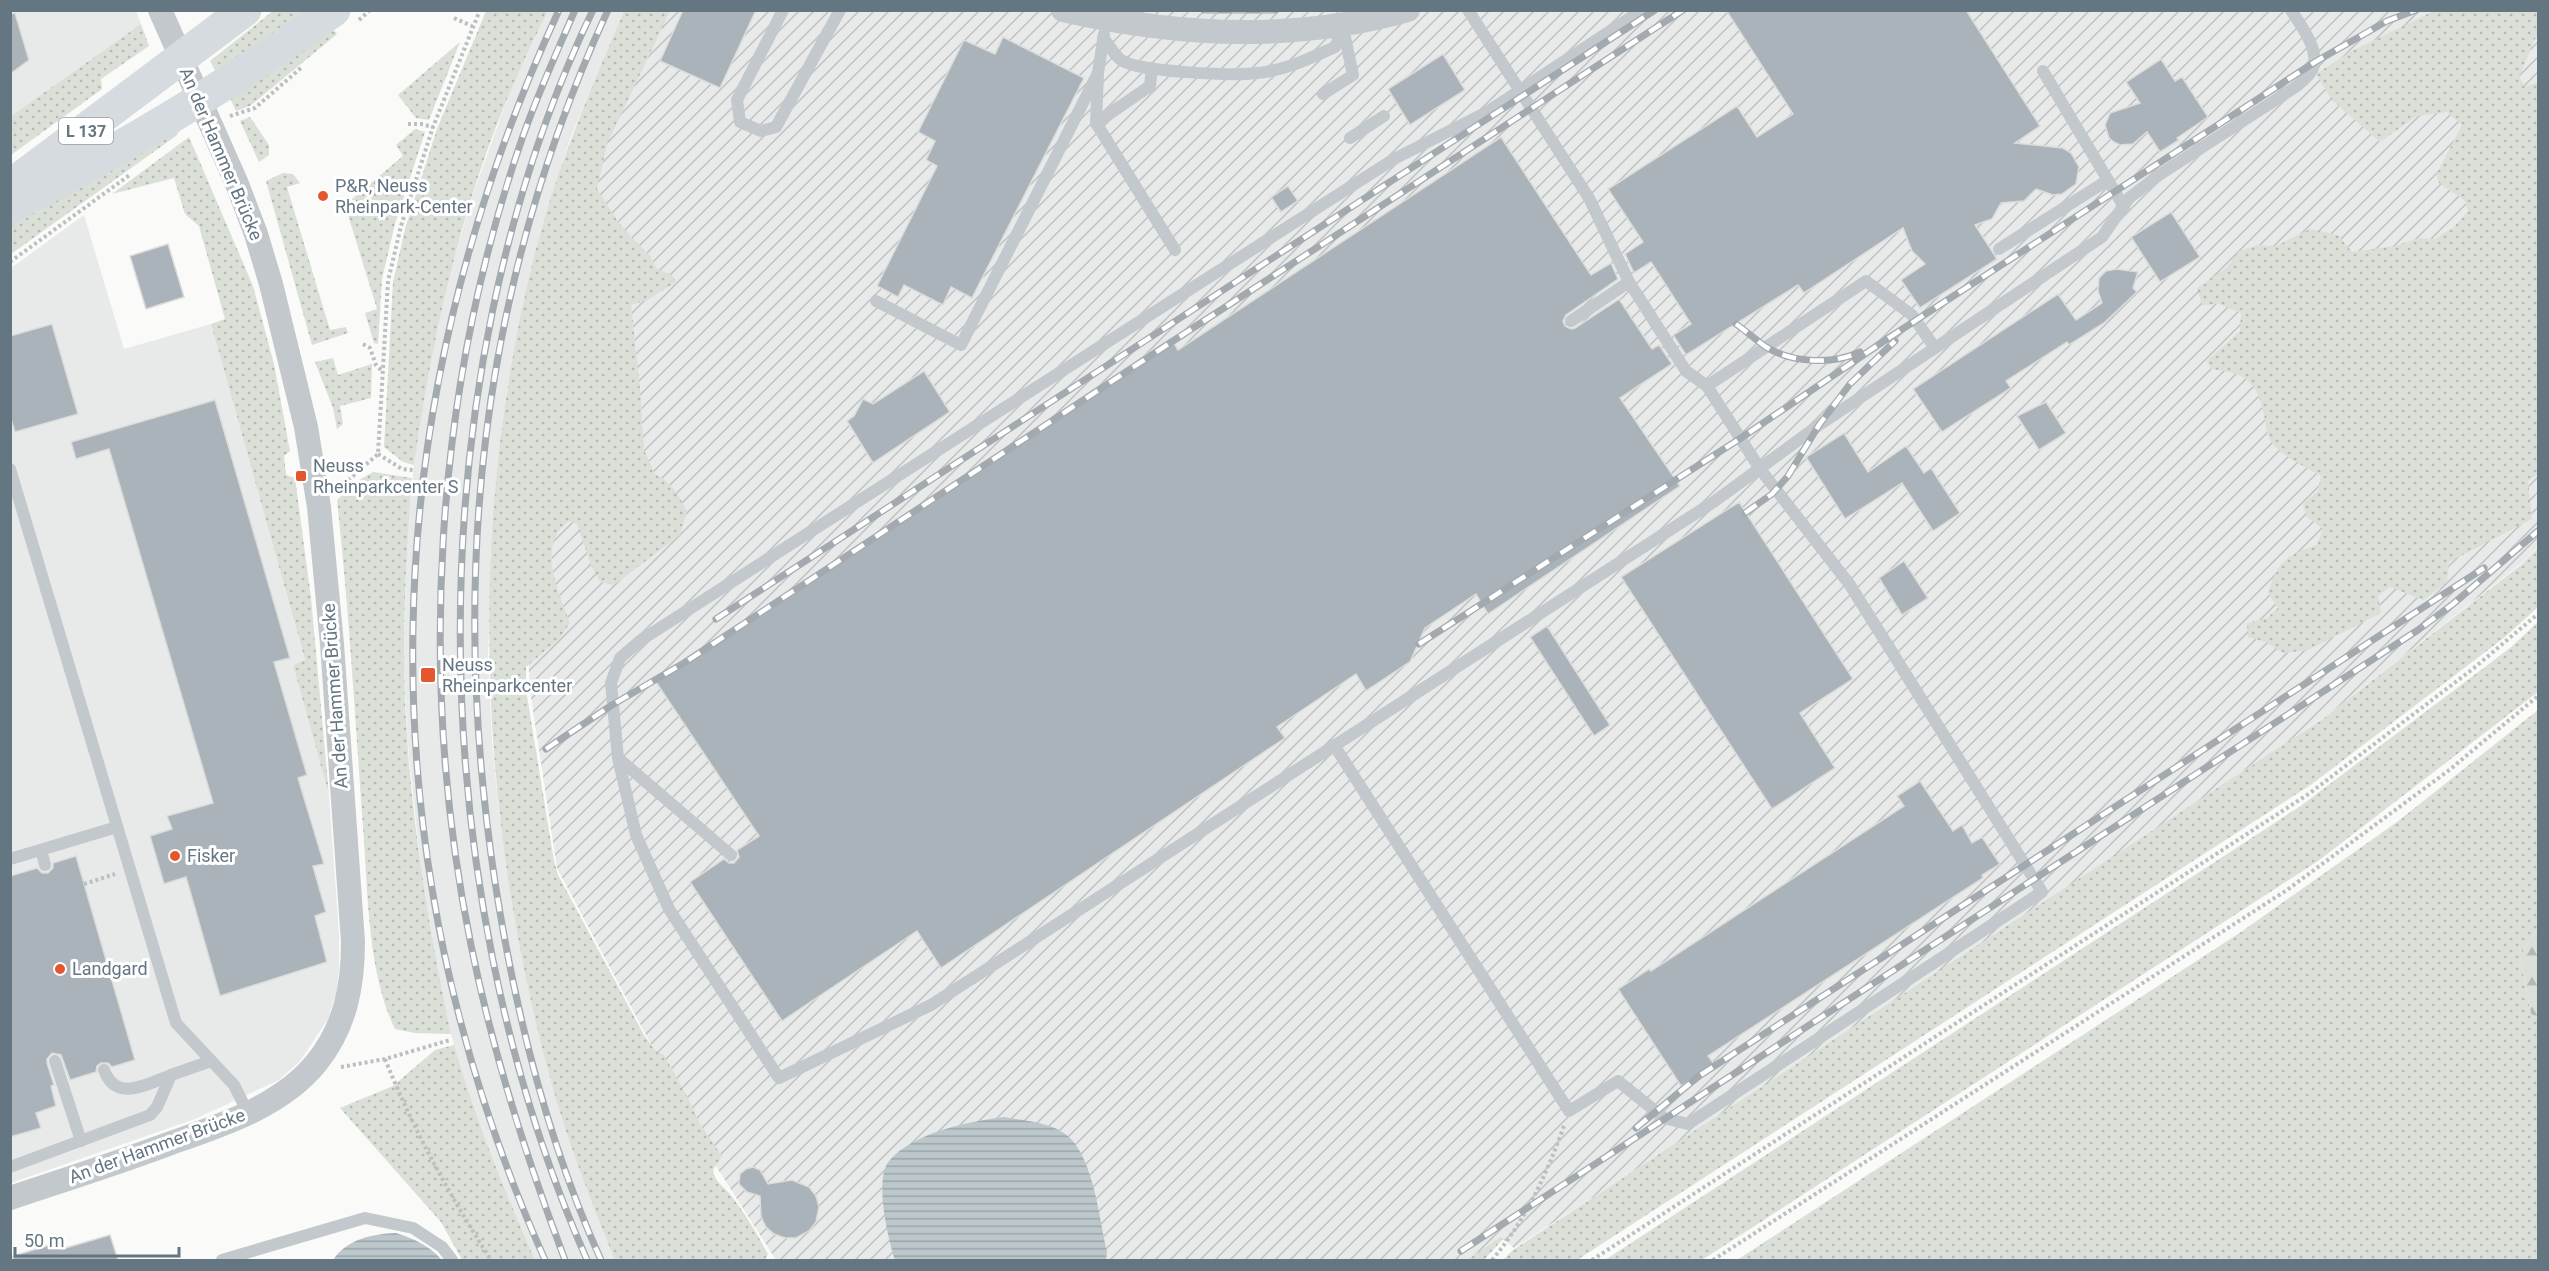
<svg xmlns="http://www.w3.org/2000/svg" width="2549" height="1271" viewBox="0 0 2549 1271" font-family="Roboto,sans-serif">
	<style>
		.built { fill: #e8e9e9 }
		.industrial { fill: url(#industrial-furrows) }
		.green { fill: url(#green-dots) }
		.forest { fill: url(#forest-firs) }
		.water { fill: url(#water-rules) }
		.building { fill: #aab3b9; stroke: #dcdcda; stroke-width: 1.5 }
		.lines { fill: none; stroke-linecap: round; stroke-linejoin: round }
		.path { stroke: #bbbfc2; stroke-width: 4; stroke-dasharray: 3 3; stroke-linecap: butt }
		.service { stroke: #c3c8cc; stroke-width: 12 }
		.minor { stroke: #c3c8cc; stroke-width: 24 }
		.primary { stroke: #d6dbdf; stroke-width: 33 }
		.rail-casing { stroke: #a2aab0; stroke-width: 7 }
		.rail { stroke: #fff; stroke-width: 4.5; stroke-dasharray: 14; stroke-linecap: butt }
		.poi-dot { fill: #e4572e; stroke: #fff; stroke-width: 2 }
		.labels { text-anchor: middle; stroke-width: 6; stroke-linejoin: round; paint-order: stroke }
		.shield { fill: #fff; stroke: #939fa8; stroke-width: 1.5 }
		.shield-label { font-size: 16px; font-weight: bold; fill: #657683 }
		.street-label { font-size: 18px; fill: #657683; stroke: #fff }
		.poi-label { font-size: 18px; fill: #657683; stroke: #fff; text-anchor: start }
	</style>
	<defs>
		<pattern id="industrial-furrows" width="10" height="10" patternUnits="userSpaceOnUse" patternTransform="scale(1.5)"><rect width="10" height="10" fill="#e8e9e9"/><path d="M-1 1l2-2M0 10L10 0M9 11l2-2" fill="none" stroke="#c0c1c2"/></pattern>
		<pattern id="green-dots" width="8" height="8" patternUnits="userSpaceOnUse" patternTransform="scale(1.5)"><rect width="8" height="8" fill="#dadfd7"/><path d="M2 2h.1M6 6h.1" fill="none" stroke="#b4b9b4" stroke-width="1.8" stroke-linecap="round"/></pattern>
		<pattern id="forest-firs" width="22" height="20" patternUnits="userSpaceOnUse" patternTransform="scale(1.5)"><rect width="22" height="20" fill="#dadfd7"/><path d="M5 1l3.5 6h-7zM16 11l3.5 6h-7z" fill="#b4b9b4"/></pattern>
		<pattern id="water-rules" width="6" height="5" patternUnits="userSpaceOnUse" patternTransform="scale(1.5)"><rect width="6" height="5" fill="#bbc7cb"/><path d="M0 2.5h6" fill="none" stroke="#9ca6aa"/></pattern>
	</defs>
	<rect width="100%" height="100%" fill="#fafaf8"/>
	<g class="built">
		<path d="M11 11H136L141 24 11 116Z"/>
		<path d="M548 11H624L570 139 540 233 507 389 496 482 488 655 492 740 499 813 515 919 531 996 550 1079 568 1134 615 1260H535L497 1175 467 1093 451 1034 433 952 424 900 407 736 404 659 406 548 414 465 425 381 447 282 473 194 512 86Z"/>
		<path d="M84 215 124 349 211 324 305 661 293 665 329 795 339 935V968L337 990 328 1019 300 1061 279 1080 195 1119 11 1183V268Z"/>
	</g>
	<path class="industrial" d="M652 11H2538V547L2522 563 2329 714 2069 890 1514 1248 1500 1237 1467 1260H776L716 1166 557 868 531 697 519 545 533 378 620 87Z"/>
	<g class="green">
		<path d="M273 11H314L216 72 210 61Z"/>
		<path d="M486 11H548C536 35 524 60 513 85 461 206 432 335 414 465L403 462 384 447 393 282 405 229 437 129Z"/>
		<path d="M624 11H670L607 144 597 189 621 226 651 257 657 269 672 275 676 282 647 300 631 305 640 389 644 450 655 474C672 482 678 495 687 511L680 535 614 585 600 582 591 565 577 524 569 521C536 544 558 592 570 623L559 639 526 667V690L554 861 558 875 644 1035 655 1050 664 1055 688 1098 700 1124 722 1156 713 1170C715 1182 722 1185 729 1193 744 1211 757 1234 768 1254L765 1260H615C591 1201 567 1140 550 1078 476 804 466 510 540 234 561 157 593 84 624 11Z"/>
		<path d="M2434 11H2538V37L2535 39 2519 77 2525 86 2538 83V474L2528 481 2532 519 2449 562 2447 583 2423 600 2390 587 2378 596 2381 613 2308 650 2283 653 2266 642 2248 637 2247 623 2267 618 2278 608 2268 593C2277 563 2287 554 2317 545L2323 529 2307 517 2303 504 2318 491 2321 476C2305 466 2277 455 2269 438 2266 431 2266 422 2264 415 2257 381 2246 373 2211 369L2207 361 2240 331 2241 313 2219 304 2202 305 2197 288 2226 268 2239 251 2258 245 2276 246 2310 229 2338 235 2352 252 2395 246 2419 238 2435 239 2454 227 2468 211 2464 200 2439 183 2436 175 2462 125 2447 112 2417 116 2380 142 2331 99 2316 74 2350 52Z"/>
		<path d="M141 24 149 46 101 79 102 89 11 155V116Z"/>
		<path d="M334 30 337 34 250 106 236 111 229 96Z"/>
		<path d="M460 42 429 120 416 118 398 95Z"/>
		<path d="M250 117 269 145V155L259 162 240 121Z"/>
		<path d="M184 125 176 136 11 254V223Z"/>
		<path d="M415 129 425 132 395 224 382 279 378 344 374 343 365 313 377 309 345 205 403 156 396 145Z"/>
		<path d="M189 137 253 286 274 364 290 451 284 456 286 475 295 478 311 598 329 795 293 665 305 660 211 324 225 319 199 226 185 214 174 178 112 194Z"/>
		<path d="M283 173 293 174 300 183 287 187 330 330 346 327 348 333 312 345 266 181Z"/>
		<path d="M333 358 338 375 372 364 371 398 340 406 343 424 337 429 333 408 315 362Z"/>
		<path d="M373 472 412 478C405 564 401 651 407 737 414 838 430 936 451 1034L415 1033 395 1029C367 972 368 890 363 827 355 718 349 609 337 500L356 482Z"/>
		<path d="M2538 548V607L2505 637 2312 784 1577 1260H1503L1513 1250 2324 718 2521 565Z"/>
		<path d="M2538 622V692L2318 861 1702 1260H1605L2302 805 2510 648Z"/>
		<path d="M2538 710V929L2520 956 2531 1014 2538 1018V1260H1737L2241 932 2397 822Z"/>
		<path d="M454 1045C475 1119 504 1190 535 1260H462L441 1222 340 1108 393 1086 435 1050Z"/>
		<path d="M1500 1237 1503 1239 1484 1260H1467Z"/>
	</g>
	<path class="forest" d="M2538 929V1018L2531 1014 2520 956Z"/>
	<g class="water">
		<path d="M1004 1117C1024 1121 1054 1122 1070 1138 1094 1162 1099 1218 1107 1252L1106 1260H895C888 1238 874 1180 889 1161 912 1133 970 1121 1004 1117Z"/>
		<path d="M396 1233C415 1239 428 1245 442 1260H333C347 1239 372 1234 396 1233Z"/>
	</g>
	<g class="building">
		<path d="M683 10H756L720 88 660 61Z"/>
		<path d="M1726 10H1966L2040 126 2015 143 2063 148 2071 153 2079 167 2076 184 2062 194 2053 195 2036 189 2024 201 2001 203 1992 219 1975 225 1997 259 1920 308 1901 280 1925 264 1912 251 1903 228 1804 293 1798 285 1686 355 1673 335 1691 324 1651 262 1634 273 1625 254 1643 242 1608 189 1737 106 1757 137 1793 114Z"/>
		<path d="M15 13 29 60 10 74V14Z"/>
		<path d="M1003 37 1084 78 972 298 951 287 943 305 904 285 898 297 877 286 937 166 926 160 935 141 918 132 964 40 995 54Z"/>
		<path d="M1443 54 1465 90 1410 125 1388 89Z"/>
		<path d="M2161 59 2175 81 2182 77 2208 117 2177 138 2179 140 2160 152 2147 132 2133 144 2120 145 2114 142 2109 138 2105 125 2110 113 2140 103 2126 82Z"/>
		<path d="M1501 137 1591 275 1611 263 1618 279 1566 315 1563 321 1565 326 1571 329 1575 328 1619 299 1652 349 1659 345 1672 364 1620 398 1680 486 1488 614 1476 594 1425 628 1410 662 1366 691 1356 674 1277 727 1285 738 941 968 917 931 782 1021 690 882 724 859 729 863H734L739 857 737 850 759 836 656 682 1171 338 1178 350Z"/>
		<path d="M1288 186 1298 201 1281 212 1271 197Z"/>
		<path d="M2171 212 2200 257 2160 282 2131 237Z"/>
		<path d="M168 244 184 297 146 309 130 256Z"/>
		<path d="M2116 269 2138 272 2133 288 2137 292 2104 323 2069 345 2067 342 2006 381 2011 388 1942 432 1913 389 2058 294 2076 320 2102 303 2098 291 2099 278 2106 271Z"/>
		<path d="M52 324 78 414 15 432 10 416V336Z"/>
		<path d="M924 371 950 412 873 463 847 421 854 416 863 399 873 404Z"/>
		<path d="M215 400 290 658 274 662 307 775 298 778 324 864 313 866 326 912 315 916 327 962 220 996 186 877 164 884 150 836 172 829 167 816 213 803 109 449 76 459 71 442Z"/>
		<path d="M2046 402 2066 433 2039 450 2017 416Z"/>
		<path d="M1844 433 1868 472 1906 446 1924 473 1931 468 1960 513 1933 531 1902 483 1845 519 1806 457Z"/>
		<path d="M1739 502 1853 679 1800 713 1835 768 1772 809 1621 577Z"/>
		<path d="M1904 561 1928 598 1902 615 1879 578Z"/>
		<path d="M1547 626 1610 725 1594 736 1530 637Z"/>
		<path d="M1920 781 1953 831 1962 825 1972 843 1982 837 2000 864 1982 875 1983 878 1708 1056 1714 1064 1681 1086 1618 989 1649 969 1651 971 1904 806 1897 796Z"/>
		<path d="M76 856 135 1060 112 1067 108 1063H101L97 1066 96 1072 70 1080 61 1055 52 1053 47 1059V1063L54 1085 51 1086 56 1106 36 1113 41 1128 10 1137V876L37 868 42 873H48L53 868V863Z"/>
		<path d="M753 1167 760 1170 768 1184 792 1180 809 1187 816 1196 819 1207 816 1222 809 1231 796 1238H785L774 1234 766 1227 761 1217 760 1196 747 1192 739 1184 740 1174 746 1169Z"/>
		<path d="M110 1235 118 1260H13V1256L60 1242 62 1249Z"/>
	</g>
	<g class="lines">
		<g class="path">
			<path d="M454 18 472 26"/>
			<path d="M359 20 370 10"/>
			<path d="M230 116 255 108 302 67"/>
			<path d="M408 124H421L433 127"/>
			<path d="M10 262 131 174"/>
			<path d="M363 344 370 348 376 365 382 371"/>
			<path d="M378 454 402 469 413 470"/>
			<path d="M339 488 378 454 388 281 401 226 433 127 480 10"/>
			<path d="M84 884 115 874"/>
			<path d="M385 1059C414 1131 450 1196 491 1260"/>
			<path d="M341 1067 385 1059 450 1040"/>
			<path d="M1492 1260C1526 1220 1546 1175 1564 1126"/>
			<path d="M1592 1260 2310 793 2474 668 2538 614"/>
			<path d="M1713 1260 2287 890 2448 771 2538 696"/>
		</g>
		<g class="service">
			<path d="M783 10 737 100 740 122 761 131 776 127 840 10"/>
			<path d="M1642 10 1487 112 1394 159 641 640 620 658 611 683 618 758 636 835 669 909 779 1078 931 1005 1715 501 1819 425 2102 237 2129 198 2159 175 2297 86C2302 81 2308 77 2311 72 2323 53 2301 26 2291 10"/>
			<path d="M1104 34 1098 73 1096 123 1175 250"/>
			<path d="M1103 38C1109 44 1114 55 1121 60 1138 72 1234 76 1257 73 1284 71 1311 58 1335 47L1338 41 1335 25"/>
			<path d="M2043 71 2124 207"/>
			<path d="M1323 94 1353 75 1343 28"/>
			<path d="M1096 123 1150 86 1152 68"/>
			<path d="M1350 138 1384 116"/>
			<path d="M1999 249 2108 180"/>
			<path d="M876 301 961 345 1098 73"/>
			<path d="M1571 321 1629 282"/>
			<path d="M1707 386 1866 281 1912 315 1935 348"/>
			<path d="M10 469 176 1023 234 1085 248 1113"/>
			<path d="M1334 745 1569 1111 1618 1081 1664 1118 1688 1124 2042 892 1850 585 1760 469 1707 386 1686 371 1629 282 1589 198 1468 10"/>
			<path d="M618 758 731 855"/>
			<path d="M41 850 45 865"/>
			<path d="M10 859 117 827"/>
			<path d="M55 1061 81 1141"/>
			<path d="M104 1070C116 1103 147 1084 171 1075"/>
			<path d="M10 1167 150 1115 157 1107 171 1075 211 1061"/>
			<path d="M222 1260 365 1218 413 1228 442 1247 452 1260"/>
		</g>
		<g class="minor">
			<path d="M1063 10C1176 36 1296 42 1408 10"/>
			<path d="M10 1198C64 1180 118 1163 171 1143 222 1125 282 1106 317 1062 345 1027 353 987 353 942L332 644 319 507 306 427 271 284 256 234 237 184 160 10"/>
		</g>
		<g class="primary">
			<path d="M10 186 245 10"/>
			<path d="M10 207C122 149 232 83 334 10"/>
		</g>
		<g class="rail-casing">
			<g id="rail">
				<path d="M1204 10H1275"/>
				<path d="M1736 324C1746 331 1756 340 1766 347 1793 363 1832 365 1860 352"/>
				<path d="M1745 513 1772 494 1788 476 1819 425 1850 384 1895 341"/>
				<path d="M716 619 1655 10"/>
				<path d="M1419 644 1741 438 1887 339 2315 62 2387 21 2416 10"/>
				<path d="M546 749 612 705 684 663 1173 341 1683 10"/>
				<path d="M1636 1128 1699 1076 2484 568"/>
				<path d="M1461 1251 2418 630 2453 604 2538 531"/>
				<path d="M545 1260C362 851 371 416 559 10"/>
				<path d="M565 1260C526 1157 493 1054 471 945 417 681 434 390 523 136 538 93 557 52 575 10"/>
				<path d="M587 1260C421 884 413 383 593 10"/>
				<path d="M601 1260C547 1141 515 1011 495 882 449 579 479 289 608 10"/>
			</g>
		</g>
		<use href="#rail" class="rail"/>
	</g>
	<g class="poi-dot">
		<circle cx="323" cy="196" r="6"/>
		<rect x="295" y="470" width="12" height="12" rx="3"/>
		<rect x="420" y="667" width="16" height="16" rx="3"/>
		<circle cx="175" cy="856" r="6"/>
		<circle cx="60" cy="969" r="6"/>
	</g>
	<g class="labels">
		<rect class="shield" x="59" y="118" width="54" height="26" rx="4.5"/>
		<g class="shield-label">
			<text x="86" y="137">L 137</text>
		</g>
		<g class="street-label">
			<text transform="translate(221 154) rotate(67)" y="6">An der Hammer Brücke</text>
			<text transform="translate(335 696) rotate(-94)" y="6">An der Hammer Brücke</text>
			<text transform="translate(157 1146) rotate(-20)" y="6">An der Hammer Brücke</text>
		</g>
		<g class="poi-label">
			<text x="335" y="192">P&amp;R, Neuss<tspan x="335" dy="21">Rheinpark-Center</tspan></text>
			<text x="313" y="472">Neuss<tspan x="313" dy="21">Rheinparkcenter S</tspan></text>
			<text x="442" y="671">Neuss<tspan x="442" dy="21">Rheinparkcenter</tspan></text>
			<text x="187" y="862">Fisker</text>
			<text x="72" y="975">Landgard</text>
		</g>
	</g>
	<rect width="2549" height="1271" fill="none" stroke="#657683" stroke-width="24"/>
	<path d="M15 1247v9h164v-9" fill="none" stroke="#657683" stroke-width="3"/>
	<text x="24" y="1247" font-size="18" fill="#657683" stroke="#ffffff" stroke-width="4.5" paint-order="stroke">50 m</text>
</svg>
